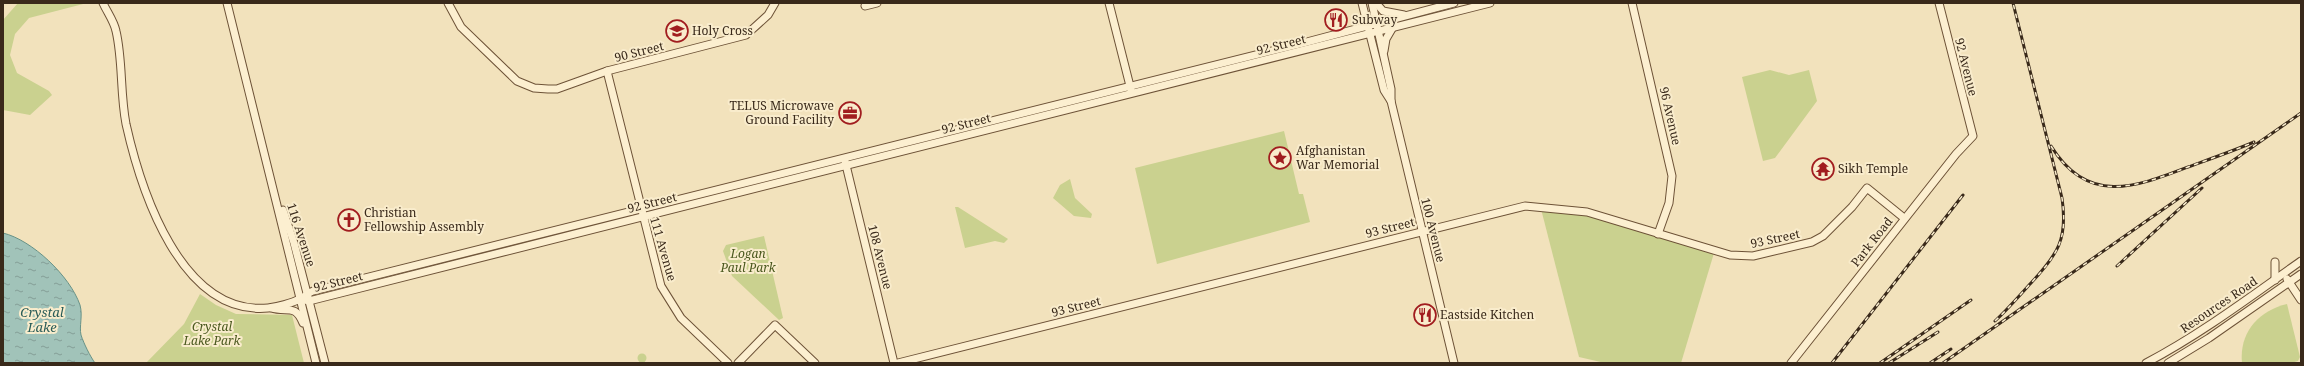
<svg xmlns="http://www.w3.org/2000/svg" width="2304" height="366" viewBox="0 0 2304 366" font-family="'Noto Serif',serif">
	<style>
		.park { fill: #cad18f }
		.water { fill: url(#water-ripples); stroke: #679287 }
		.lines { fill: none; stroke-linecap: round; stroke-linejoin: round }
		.secondary-casing { stroke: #6d5237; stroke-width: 9 }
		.secondary { stroke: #fcefd0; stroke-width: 7 }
		.rail-casing { stroke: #39291a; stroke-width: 3 }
		.rail { stroke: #f9eccc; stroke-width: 1.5; stroke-dasharray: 4.5; stroke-linecap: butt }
		.labels { text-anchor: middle; stroke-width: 4; stroke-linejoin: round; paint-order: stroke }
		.poi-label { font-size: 12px; fill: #39291a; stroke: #f9eccc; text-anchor: start }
		.street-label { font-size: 12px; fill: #39291a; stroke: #f9eccc }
		.park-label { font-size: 12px; font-style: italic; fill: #4a581e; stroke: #f9eccc }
		.water-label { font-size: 13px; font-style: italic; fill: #285b57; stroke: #f9eccc }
	</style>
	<defs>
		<pattern id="water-ripples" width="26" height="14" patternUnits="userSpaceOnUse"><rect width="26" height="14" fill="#a1c3b9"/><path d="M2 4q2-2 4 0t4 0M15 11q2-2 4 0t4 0" fill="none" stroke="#849e96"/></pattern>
	</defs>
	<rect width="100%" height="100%" fill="#f2e2bc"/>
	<g class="park">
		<path d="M18 3H87L29 18 15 34 10 55 17 73 49 91 52 95 30 115 3 110V20Z"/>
		<path d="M1770 70 1789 75 1809 70 1817 101 1775 158 1763 161 1742 77Z"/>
		<path d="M1284 131 1299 194H1303L1310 222 1157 264 1135 168Z"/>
		<path d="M1070 179 1075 198 1092 214 1091 218 1074 216 1053 198 1060 185Z"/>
		<path d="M1540 205 1590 209 1714 253 1681 363H1605L1579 357Z"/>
		<path d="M955 207H958L1008 239 1004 243 995 241 965 248Z"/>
		<path d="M764 236 783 318 779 320 732 276 723 251 726 245Z"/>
		<path d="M200 294 216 305 236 314 292 315 304 363H146L184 324Z"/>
		<path d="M2287 304 2300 357 2298 361 2291 363H2242C2239 333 2258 311 2287 304Z"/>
		<circle cx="642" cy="358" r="4.5"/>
	</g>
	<path class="water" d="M3 233C32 240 70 276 80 305 83 316 79 326 81 335 84 344 90 356 95 363H3Z"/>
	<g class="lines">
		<g class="secondary-casing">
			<g id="secondary">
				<path d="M103 3C107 12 114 21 116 31 123 61 120 93 126 124 141 191 181 316 268 308 277 307 292 303 300 299 305 297 307 293 313 291L1303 43 1454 3"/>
				<path d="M227 3 316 363"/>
				<path d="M448 3 461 27 517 81 534 88 548 89H557L607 71 746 35 768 15 775 3"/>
				<path d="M1109 3 1131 90"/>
				<path d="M1362 3 1384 90 1391 101"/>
				<path d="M1372 3 1391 89V101L1454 363"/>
				<path d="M1376 3 1383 11 1404 15"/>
				<path d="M1632 3 1672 176 1669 203 1658 234"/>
				<path d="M865 6 877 3"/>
				<path d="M1384 51 1386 39 1393 27"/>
				<path d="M607 71 661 286 681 318 728 363"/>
				<path d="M845 161 894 363"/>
				<path d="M283 210 294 243 325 363"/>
				<path d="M2275 262V280"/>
				<path d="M2287 279 2301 300"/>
				<path d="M301 299 309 301 1490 3"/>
				<path d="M271 308C287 313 295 303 303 323"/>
				<path d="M738 363 775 325 815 363"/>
				<path d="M898 363 1525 206 1587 212 1730 255 1753 256 1812 242 1823 236 1852 207 1867 188 1904 218"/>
				<path d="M1791 363 1956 154 1973 136 1939 3"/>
				<path d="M2146 363C2201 334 2250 297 2301 261"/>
				<path d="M2168 363 2209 338 2301 274"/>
			</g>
		</g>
		<use href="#secondary" class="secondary"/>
		<g class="rail-casing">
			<g id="rail">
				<path d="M2051 146C2088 206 2136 187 2188 167 2210 159 2233 151 2254 142"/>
				<path d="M2117 266 2202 188"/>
				<path d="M1995 321C2008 309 2019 296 2031 283 2058 254 2068 239 2062 198L2013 3"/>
				<path d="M1832 363 1963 195"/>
				<path d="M1880 363 1971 300"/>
				<path d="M1889 363 1938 332"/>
				<path d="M1930 363 1951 349"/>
				<path d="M1943 363 2301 113"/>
			</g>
		</g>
		<use href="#rail" class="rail"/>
	</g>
	<defs>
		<g id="restaurant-ring" transform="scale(1.15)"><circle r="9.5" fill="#f9eccc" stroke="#a11d1f" stroke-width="1.5"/><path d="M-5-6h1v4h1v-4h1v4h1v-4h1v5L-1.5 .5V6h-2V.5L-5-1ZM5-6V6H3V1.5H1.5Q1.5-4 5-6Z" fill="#a11d1f"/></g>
		<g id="school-ring" transform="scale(1.15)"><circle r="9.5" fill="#f9eccc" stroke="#a11d1f" stroke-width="1.5"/><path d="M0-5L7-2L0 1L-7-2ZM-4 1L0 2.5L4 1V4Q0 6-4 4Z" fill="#a11d1f"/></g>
		<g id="office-ring" transform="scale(1.15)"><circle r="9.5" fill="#f9eccc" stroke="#a11d1f" stroke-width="1.5"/><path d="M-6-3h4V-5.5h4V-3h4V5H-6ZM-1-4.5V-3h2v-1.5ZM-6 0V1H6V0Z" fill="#a11d1f"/></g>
		<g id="sight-ring" transform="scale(1.15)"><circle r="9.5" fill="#f9eccc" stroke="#a11d1f" stroke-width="1.5"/><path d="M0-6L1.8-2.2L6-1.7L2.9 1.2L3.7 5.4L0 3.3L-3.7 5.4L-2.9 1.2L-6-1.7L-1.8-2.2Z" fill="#a11d1f"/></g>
		<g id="temple-ring" transform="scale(1.15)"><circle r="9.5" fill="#f9eccc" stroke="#a11d1f" stroke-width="1.5"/><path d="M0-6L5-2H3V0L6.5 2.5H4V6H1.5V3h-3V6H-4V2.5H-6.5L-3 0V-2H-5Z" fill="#a11d1f"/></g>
		<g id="church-ring" transform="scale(1.15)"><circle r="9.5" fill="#f9eccc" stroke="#a11d1f" stroke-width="1.5"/><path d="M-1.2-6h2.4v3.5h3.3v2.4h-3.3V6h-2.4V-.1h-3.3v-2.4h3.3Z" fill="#a11d1f"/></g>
	</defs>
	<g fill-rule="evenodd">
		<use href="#restaurant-ring" x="1336" y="20"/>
		<use href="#school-ring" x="677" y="31"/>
		<use href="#office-ring" x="850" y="113"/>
		<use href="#sight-ring" x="1280" y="158"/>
		<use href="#temple-ring" x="1823" y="169"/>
		<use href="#church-ring" x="349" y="220"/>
		<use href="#restaurant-ring" x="1425" y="315"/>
	</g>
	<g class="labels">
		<g class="poi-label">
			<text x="1352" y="24">Subway</text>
			<text x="692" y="35">Holy Cross</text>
			<text x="834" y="110" text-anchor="end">TELUS Microwave<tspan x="834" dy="14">Ground Facility</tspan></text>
			<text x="1296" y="155">Afghanistan<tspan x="1296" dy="14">War Memorial</tspan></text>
			<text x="1838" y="173">Sikh Temple</text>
			<text x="364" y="217">Christian<tspan x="364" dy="14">Fellowship Assembly</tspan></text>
			<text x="1440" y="319">Eastside Kitchen</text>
		</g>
		<g class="street-label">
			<text transform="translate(1281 45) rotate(-14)" y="4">92 Street</text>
			<text transform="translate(639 52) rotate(-14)" y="4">90 Street</text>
			<text transform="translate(1966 67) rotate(76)" y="4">92 Avenue</text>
			<text transform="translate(1670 116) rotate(77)" y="4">96 Avenue</text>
			<text transform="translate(966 124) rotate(-14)" y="4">92 Street</text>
			<text transform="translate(652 203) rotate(-14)" y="4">92 Street</text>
			<text transform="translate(1390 228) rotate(-14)" y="4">93 Street</text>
			<text transform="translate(1433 230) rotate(76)" y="4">100 Avenue</text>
			<text transform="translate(301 235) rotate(72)" y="4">116 Avenue</text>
			<text transform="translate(1775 239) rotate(-12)" y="4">93 Street</text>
			<text transform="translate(1872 242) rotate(-52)" y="4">Park Road</text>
			<text transform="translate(663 249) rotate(74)" y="4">111 Avenue</text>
			<text transform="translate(880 257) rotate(76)" y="4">108 Avenue</text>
			<text transform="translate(338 282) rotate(-14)" y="4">92 Street</text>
			<text transform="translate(2219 305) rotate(-34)" y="4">Resources Road</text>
			<text transform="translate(1076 307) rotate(-14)" y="4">93 Street</text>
		</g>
		<g class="park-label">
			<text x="748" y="258">Logan<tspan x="748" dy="14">Paul Park</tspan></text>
			<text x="212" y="331">Crystal<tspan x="212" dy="14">Lake Park</tspan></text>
		</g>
		<g class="water-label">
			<text x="42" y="317">Crystal<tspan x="42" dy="15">Lake</tspan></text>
		</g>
	</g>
	<rect width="2304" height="366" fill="none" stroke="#39291a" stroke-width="8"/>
</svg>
